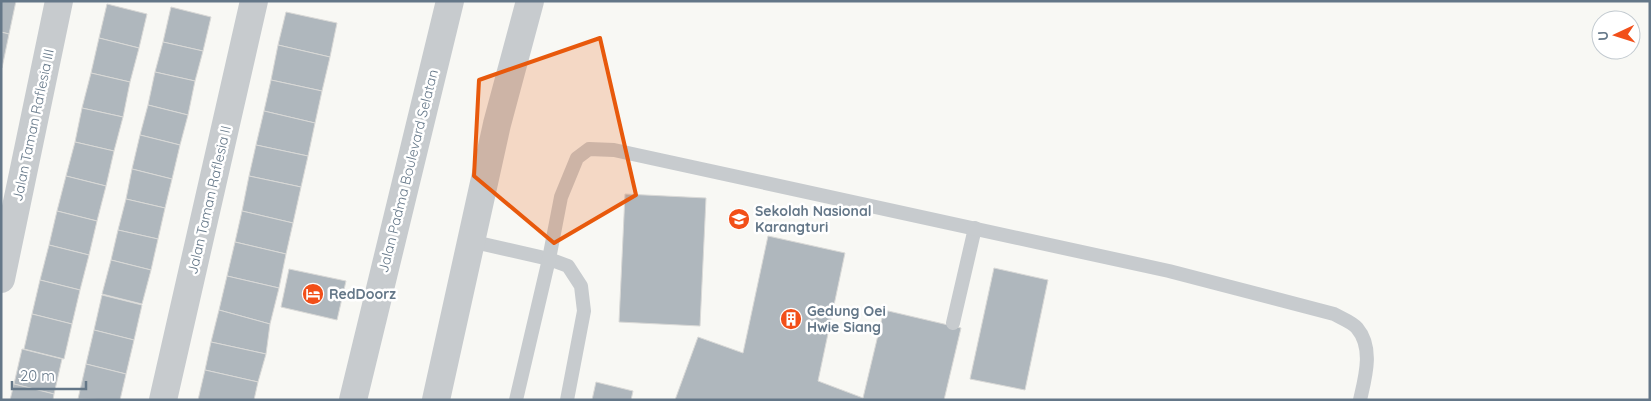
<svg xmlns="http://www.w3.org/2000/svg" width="1651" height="401" viewBox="0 0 1651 401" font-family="Quicksand,sans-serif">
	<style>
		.building { fill: #afb7bd; stroke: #d9d9d7 }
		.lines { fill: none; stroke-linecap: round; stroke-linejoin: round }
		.lane { stroke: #c7cbce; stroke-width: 14 }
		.street { stroke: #c7cbce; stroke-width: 28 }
		.marked { fill: #e8590c; fill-opacity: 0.2; stroke: #e8590c; stroke-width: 4; stroke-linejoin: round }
		.labels { text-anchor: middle; stroke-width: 5; stroke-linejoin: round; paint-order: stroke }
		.street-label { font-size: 14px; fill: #647788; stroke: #fff }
		.poi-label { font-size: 14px; font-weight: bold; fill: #647788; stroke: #fff; text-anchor: start }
	</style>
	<rect width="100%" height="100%" fill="#f8f8f4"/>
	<g class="building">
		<path d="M1 1H16L9 34 1 32Z"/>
		<path d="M107 4 147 14 139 48 99 38Z"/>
		<path d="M171 7 211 17 203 51 163 42Z"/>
		<path d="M286 12 337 23 330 57 278 45Z"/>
		<path d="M1 32 9 34 2 68H1Z"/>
		<path d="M99 38 139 48 130 82 91 73Z"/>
		<path d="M163 42 203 51 195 81 155 72Z"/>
		<path d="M278 45 330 57 322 91 271 80Z"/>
		<path d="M155 72 195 81 188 115 148 105Z"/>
		<path d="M91 73 130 82 123 117 82 108Z"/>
		<path d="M271 80 322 91 315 123 264 111Z"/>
		<path d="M148 105 188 115 180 145 140 135Z"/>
		<path d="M82 108 123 117 114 151 75 142Z"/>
		<path d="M264 111 315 123 308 156 256 145Z"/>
		<path d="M140 135 180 145 172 179 132 169Z"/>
		<path d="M75 142 114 151 106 186 66 176Z"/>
		<path d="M256 145 308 156 301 187 249 176Z"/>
		<path d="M132 169 172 179 165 208 126 199Z"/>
		<path d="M66 176 106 186 97 221 57 211Z"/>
		<path d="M249 176 301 187 293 223 242 211Z"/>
		<path d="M625 194 706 198 700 326 619 322Z"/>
		<path d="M126 199 165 208 158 239 118 230Z"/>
		<path d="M57 211 97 221 89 255 49 245Z"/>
		<path d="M242 211 293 223 286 254 235 242Z"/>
		<path d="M118 230 158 239 151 270 111 260Z"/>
		<path d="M768 236 845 253 818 381 863 398 884 310 961 328 944 400H675L698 337 743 353Z"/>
		<path d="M235 242 286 254 279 288 227 276Z"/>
		<path d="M49 245 89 255 80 290 40 280Z"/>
		<path d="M111 260 151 270 142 304 102 294Z"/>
		<path d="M994 268 1048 280 1025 390 970 379Z"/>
		<path d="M289 269 346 281 337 320 281 307Z"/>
		<path d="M227 276 279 288 270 324 219 310Z"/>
		<path d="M40 280 80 290 72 324 32 314Z"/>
		<path d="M102 295 142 305 134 340 94 330Z"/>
		<path d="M219 310 270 324 266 354 211 342Z"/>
		<path d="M32 314 72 324 64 359 24 349Z"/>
		<path d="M94 330 134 340 126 374 86 364Z"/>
		<path d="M211 342 266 354 258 382 205 370Z"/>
		<path d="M22 349 62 359 54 394 14 384Z"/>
		<path d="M86 364 126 374 120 400 78 399Z"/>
		<path d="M205 370 258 382 254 400H198Z"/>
		<path d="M596 382 633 391 631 400H592Z"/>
		<path d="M14 384 54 394 53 400H10Z"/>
	</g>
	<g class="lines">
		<g class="lane">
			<path d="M470 241 549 259 568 266 581 286 584 311 567 400"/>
			<path d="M953 323 975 228"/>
			<path d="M516 400 549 259 561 197 577 158 589 149 614 150 1169 271 1334 314C1341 318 1352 322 1357 328 1374 348 1365 378 1360 400"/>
		</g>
		<g class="street">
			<path d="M1 279 59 1"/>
			<path d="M163 400 254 1"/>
			<path d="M353 400 450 1"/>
			<path d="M436 400 497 124 530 1"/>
		</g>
	</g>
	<path class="marked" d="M600 38 636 195 554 243 474 176 479 80Z"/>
	<defs>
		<g id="school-disc" transform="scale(1.125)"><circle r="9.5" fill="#f24f19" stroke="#fff"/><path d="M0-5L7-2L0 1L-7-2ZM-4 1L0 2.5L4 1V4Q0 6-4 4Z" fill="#fff"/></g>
		<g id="hotel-disc" transform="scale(1.125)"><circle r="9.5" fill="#f24f19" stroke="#fff"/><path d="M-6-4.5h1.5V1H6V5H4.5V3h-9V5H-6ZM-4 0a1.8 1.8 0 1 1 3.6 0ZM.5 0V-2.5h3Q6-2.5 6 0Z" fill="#fff"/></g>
		<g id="building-disc" transform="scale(1.125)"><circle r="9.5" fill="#f24f19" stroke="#fff"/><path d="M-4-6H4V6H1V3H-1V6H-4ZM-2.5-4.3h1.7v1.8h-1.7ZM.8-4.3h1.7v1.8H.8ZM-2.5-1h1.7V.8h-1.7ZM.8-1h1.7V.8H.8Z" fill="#fff"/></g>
	</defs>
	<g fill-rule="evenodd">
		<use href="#school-disc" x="739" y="219"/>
		<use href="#hotel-disc" x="313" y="294"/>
		<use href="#building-disc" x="791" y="319"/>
	</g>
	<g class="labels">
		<g class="street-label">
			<text transform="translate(33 125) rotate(-78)" y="5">Jalan Taman Raflesia III</text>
			<text transform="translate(408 171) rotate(-76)" y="5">Jalan Padma Boulevard Selatan</text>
			<text transform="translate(209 200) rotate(-77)" y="5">Jalan Taman Raflesia II</text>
		</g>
		<g class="poi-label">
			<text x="755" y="216">Sekolah Nasional<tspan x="755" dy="16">Karangturi</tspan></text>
			<text x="329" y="299">RedDoorz</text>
			<text x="807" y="316">Gedung Oei<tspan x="807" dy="16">Hwie Siang</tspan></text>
		</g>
	</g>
	<rect width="1651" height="401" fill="none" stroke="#647788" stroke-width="5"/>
	<g transform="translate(1616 35) rotate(266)"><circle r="24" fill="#ffffff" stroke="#c1c9cf"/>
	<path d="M0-4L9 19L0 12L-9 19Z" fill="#f24f19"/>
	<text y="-8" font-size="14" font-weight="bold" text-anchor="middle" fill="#647788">U</text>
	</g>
	<path d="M12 381v8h74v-8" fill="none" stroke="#647788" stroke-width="2.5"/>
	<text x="20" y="381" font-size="15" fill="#647788" stroke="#ffffff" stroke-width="4" paint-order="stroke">20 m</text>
</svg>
